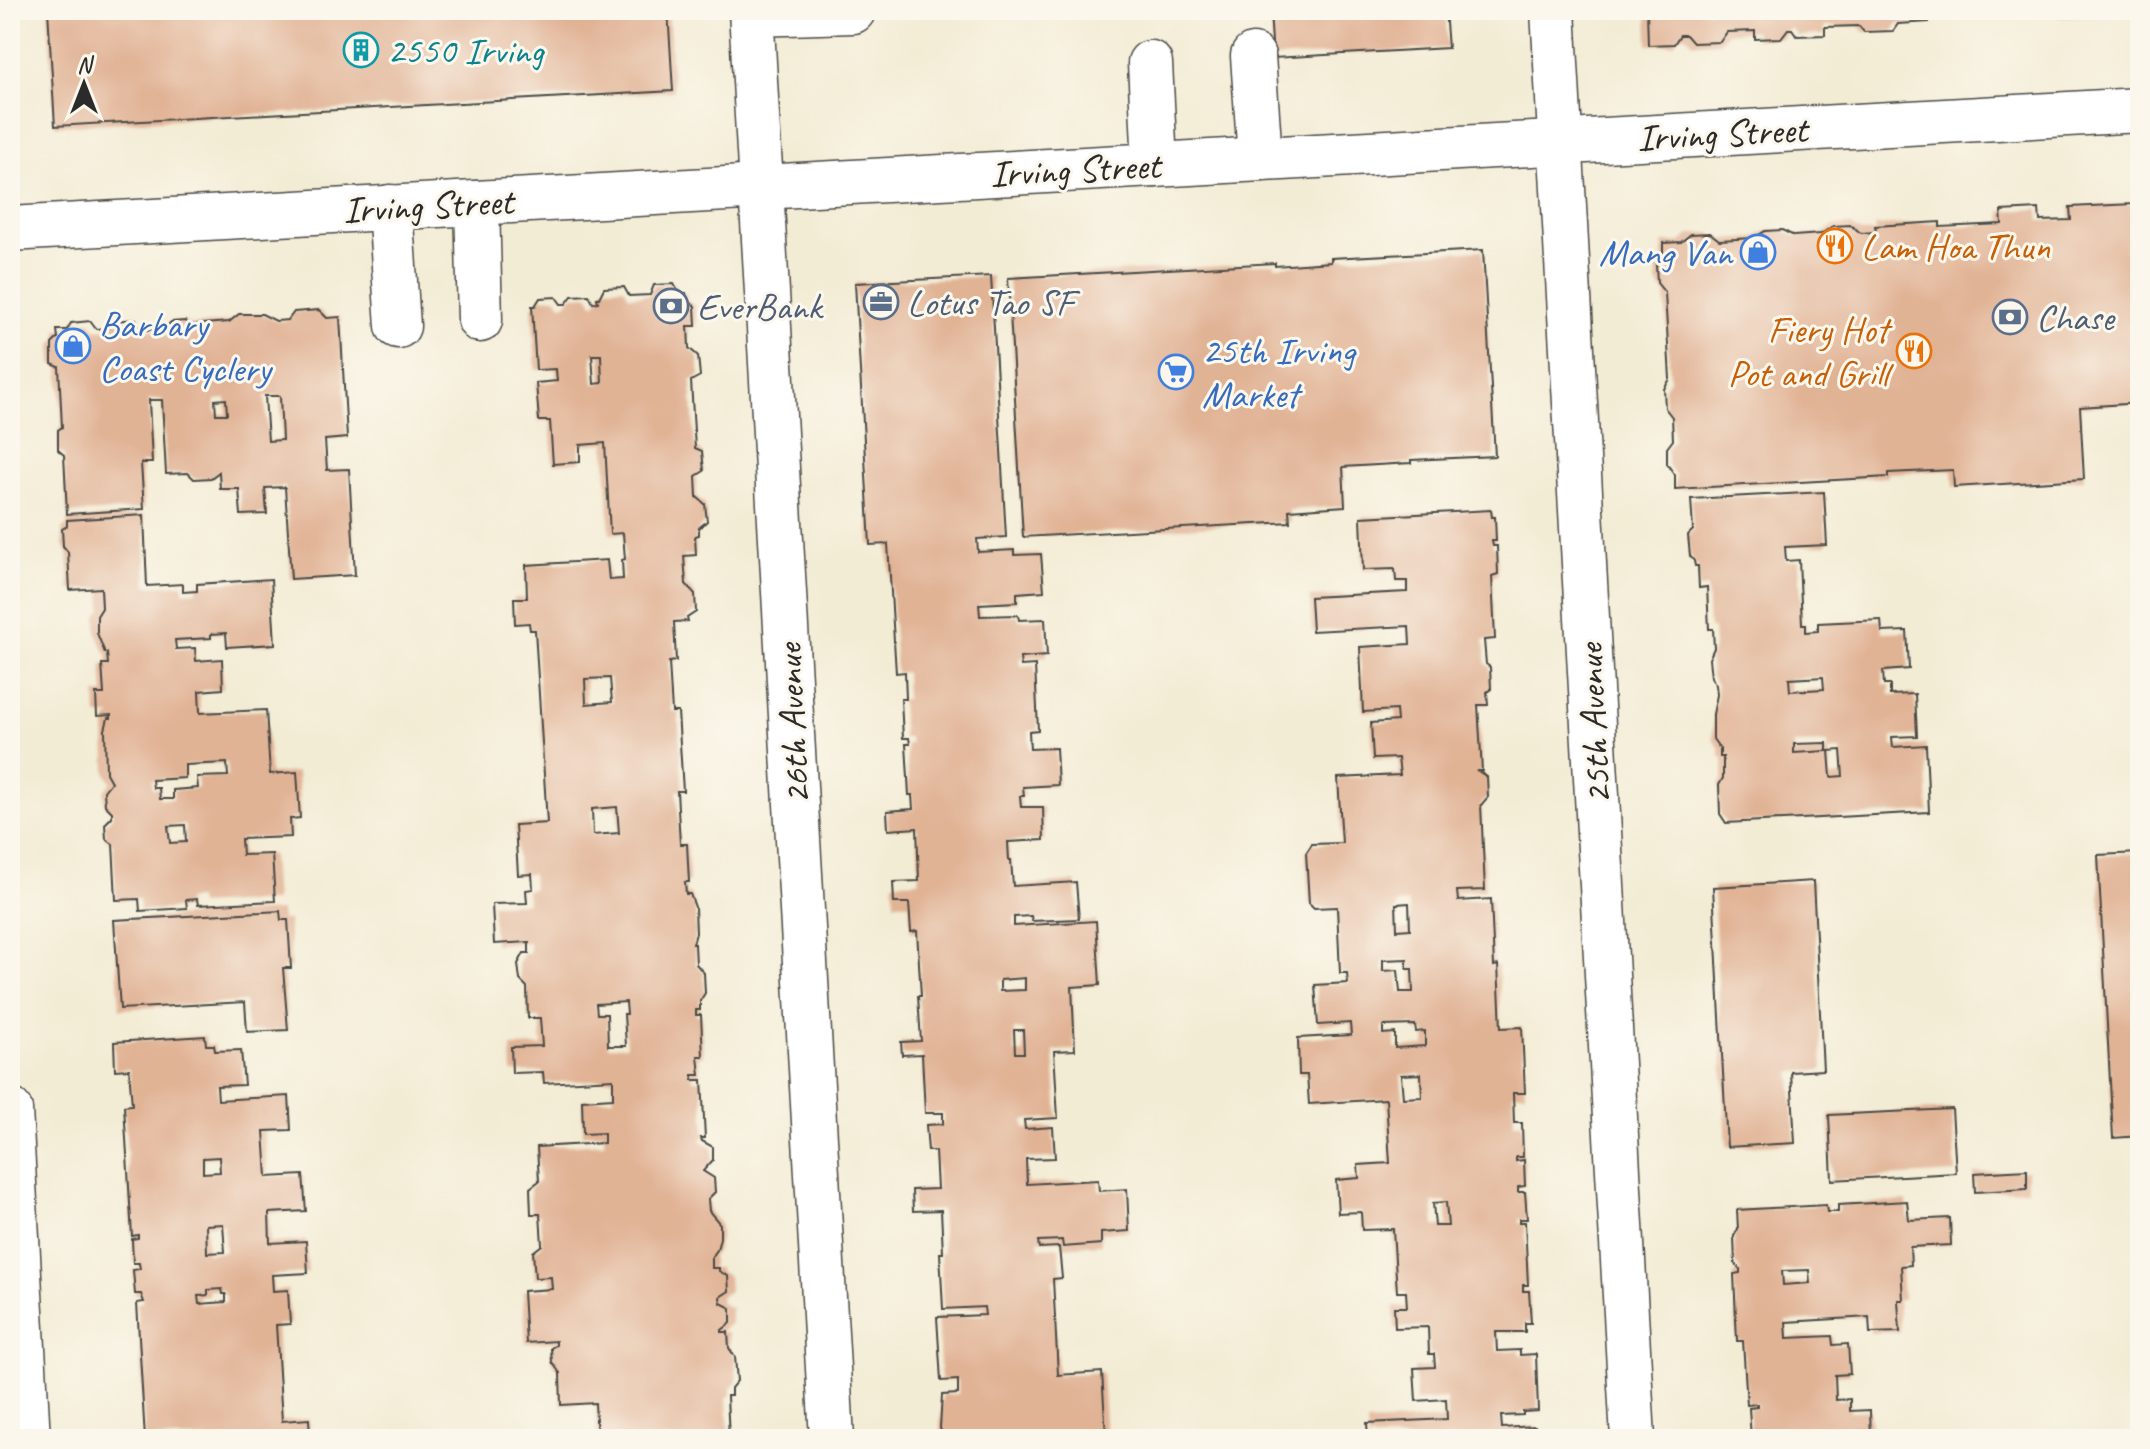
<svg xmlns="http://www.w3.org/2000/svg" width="2150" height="1449" viewBox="0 0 2150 1449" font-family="Caveat,sans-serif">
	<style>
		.building { fill: #e1b395; fill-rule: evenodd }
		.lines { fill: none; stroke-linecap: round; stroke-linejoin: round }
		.minor-casing { stroke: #494844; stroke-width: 47 }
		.minor { stroke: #fff; stroke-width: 44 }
		.labels { text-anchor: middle; stroke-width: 6; stroke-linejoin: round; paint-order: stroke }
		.culture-label { font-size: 38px; fill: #0d838f; stroke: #fbf7ec; text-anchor: start }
		.street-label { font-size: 38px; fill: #2b2b2b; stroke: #fbf7ec }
		.food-label { font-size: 38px; fill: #c56008; stroke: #fbf7ec; text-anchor: start }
		.shop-label { font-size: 38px; fill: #366cbe; stroke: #fbf7ec; text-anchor: start }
		.service-label { font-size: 38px; fill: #4e5e75; stroke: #fbf7ec; text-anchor: start }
	</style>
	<rect width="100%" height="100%" fill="#fbf7ec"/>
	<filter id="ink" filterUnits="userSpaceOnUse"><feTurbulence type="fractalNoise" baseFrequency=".0125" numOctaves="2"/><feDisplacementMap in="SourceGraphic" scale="16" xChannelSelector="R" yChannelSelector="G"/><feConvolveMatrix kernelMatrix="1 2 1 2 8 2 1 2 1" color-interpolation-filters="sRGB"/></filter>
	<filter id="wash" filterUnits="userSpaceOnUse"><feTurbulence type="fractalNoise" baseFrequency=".006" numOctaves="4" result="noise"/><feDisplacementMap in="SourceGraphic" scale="32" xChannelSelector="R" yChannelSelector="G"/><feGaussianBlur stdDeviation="1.8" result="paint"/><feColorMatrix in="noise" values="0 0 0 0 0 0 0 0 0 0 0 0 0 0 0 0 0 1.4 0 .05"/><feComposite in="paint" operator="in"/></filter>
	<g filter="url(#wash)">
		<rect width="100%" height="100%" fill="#f3ecd5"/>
		<g id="blocks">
			<g class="building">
				<path d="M48 10H668L673 91 55 126Z"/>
				<path d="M1270 10H1445L1448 48 1273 58Z"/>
				<path d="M1647 10H1928L1929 22 1898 24 1893 31 1864 32 1859 26 1825 27V35L1797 36 1792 29H1788L1781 38 1755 39V31L1727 32 1720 42 1693 43 1686 35H1680L1674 44 1648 45Z"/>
				<path d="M1940 10H2121V14L2056 17V13L1940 18Z"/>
				<path d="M2134 204 2135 217H2140V363H2134L2135 371H2140V403L2080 407 2084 479 1954 487 1953 470 1888 473V477L1675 489V475L1667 464V448L1673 440 1672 417 1665 408 1664 389 1670 379 1665 293 1657 283 1656 265 1663 257V243L1681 242 1691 234 1710 233 1719 240 1754 238 1765 231 1782 230 1794 236 1821 234 1833 226 1850 225 1861 233 1876 232 1875 226 1940 222V227L2002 224 2001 211 2039 209 2040 221 2071 220 2070 207Z"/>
				<path d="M1483 250 1495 456 1411 460V463L1343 467 1345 506 1289 510 1290 522 1023 537 1008 278 1275 263V266L1331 262V258Z"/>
				<path d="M991 276 1006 537 977 539 978 552 1014 550V555L1041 554 1044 591 1017 593V602L979 604 980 616 1018 615 1019 620 1045 619 1047 656 1020 658 1021 666 1035 665 1038 730 1029 731 1030 749 1056 748 1058 785 1023 787 1024 796H1020L1021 807H1043L1044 840 1008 842 1009 860H1011L1013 886 1076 882 1079 919 1032 921 1031 916 1014 917V926L1096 921 1100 985 1072 987 1075 1050 1054 1051 1058 1118 1024 1120 1025 1129 1053 1127 1055 1158 1026 1159 1027 1184 1098 1180 1099 1191 1127 1189 1129 1231 1101 1233V1244L1063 1247 1062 1240 1038 1241 1039 1248 1059 1247 1062 1278 1053 1279 1058 1375 1102 1372 1106 1437 1070 1439H944L940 1428 942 1395 958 1394V1380L941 1381 937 1317 985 1315 984 1307 943 1309 940 1253H943L941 1210 913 1211 912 1190 937 1189 935 1151H928L926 1125 943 1124V1113H925L922 1054 902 1055 901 1042 921 1041 918 996H921L917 931 911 932 909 903H894L893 882 919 881 917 828 888 830 887 811 913 809 912 795H909L906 744H910L909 738H903L901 699H906L905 672 896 673 888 544 870 545 855 283ZM1025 978V990L1000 991V980ZM1014 1030H1023L1024 1053H1015Z"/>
				<path d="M674 284 679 293H686L687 300 695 306 696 326H688L689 348 698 356 700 376 691 381 695 448 702 451 704 471 696 476 697 497 705 504 707 521 699 528V535L695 536 696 555 684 556 686 584 695 594 696 612 687 618 688 621 674 622 676 661 669 662 672 712H678L683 791H677L680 844H687L689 882H685L686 894H690L695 907 696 933 693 944H695L696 964 704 973 705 993 700 1001V1010H696V1015H701L703 1056H698L700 1075H693V1080H702L705 1138H701L702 1141 713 1147V1160L703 1171 714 1178 715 1192 708 1199 709 1211 720 1224V1238L717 1250 712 1257V1268H719V1271L728 1276 729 1291 720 1297 721 1303 731 1308V1323L722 1330V1332H728L729 1348 735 1357 737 1381 731 1388V1396H727L729 1439H597L595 1403 561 1405 560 1373 552 1362 551 1348 556 1345V1341L526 1343 523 1291 552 1289 551 1277 535 1278 533 1252 542 1245 540 1214H531L530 1188 539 1181 537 1147 604 1143V1133L583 1134 582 1100 613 1098V1079L544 1083 543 1072 512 1073 511 1047 542 1046 540 1018H528L527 987 520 980 518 964 524 953H529V942L494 944 492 904 527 903 526 890 533 889 532 874 518 875 515 825 547 823 535 630H530L529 623 515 624 514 598H527L526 565 607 560 609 580 623 579 622 560 625 559 623 533 610 534 605 443 580 445V462L553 464 550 421H539L536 383 557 381 556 369 536 370 532 306H535L540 298 556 297 561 304H566L572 296 589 295 593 303 598 302 597 298H599L604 288 624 287 629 296 650 295 654 285ZM592 355H601L602 383 594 384ZM610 678 612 702 586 704 585 679ZM617 807 619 833 593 835 592 809ZM626 1002 627 1014H624L626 1046H608L607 1014H597L596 1004Z"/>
				<path d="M319 310 327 318 340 317 347 438 325 440 327 470 349 469 355 575 291 579 285 487 265 488 267 514 241 515 239 489H220L219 472 211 478 194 479 188 473 166 474 162 400H149L152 463H141L144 509 67 514 64 455 58 450V430L62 427 59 367 52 364V344L58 338 57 330H67L71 323 90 321 96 329 109 328 114 321 136 319 139 326H145V330L164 329 171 322 185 321 190 325 229 322 239 314H262L276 321 288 320 294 312ZM265 396H280L282 440 268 441ZM226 399 227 414H216L215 400Z"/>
				<path d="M1824 492 1827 545 1785 547 1786 561 1799 560 1802 624H1806V632L1818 631V623L1881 620 1882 632 1907 631 1909 669 1883 671 1884 685H1890V695L1915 694 1917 736 1892 737 1893 747 1926 745 1929 812 1726 823 1720 814 1719 785 1723 778V757H1720V749L1713 739V714L1717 695 1716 685 1711 677 1709 659 1714 648 1713 629H1709L1707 587 1699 588 1698 566H1695L1694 561 1690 556 1688 535 1693 530 1691 499ZM1823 677 1824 689 1790 691 1789 679ZM1827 743V751L1794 753V744ZM1841 750 1843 776 1831 777 1829 751Z"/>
				<path d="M1491 510 1492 517H1495L1496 541H1492L1493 546H1497L1498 574 1492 576 1495 639 1484 640 1486 664 1490 667 1491 689 1487 692 1488 705H1478L1482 771H1478L1487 777 1488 797 1481 805 1485 890 1457 891 1458 901 1491 899 1494 966 1498 965 1501 1028 1522 1027 1525 1093H1513L1514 1123H1522L1523 1157H1516V1161L1524 1160 1525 1186 1518 1187V1192H1525L1527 1219H1519V1222H1525L1528 1285H1523V1291H1529L1531 1323H1525V1332H1496L1497 1351 1520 1350V1355L1536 1354 1538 1411 1523 1412V1415L1501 1416 1502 1428 1535 1426 1536 1436 1541 1439H1368L1367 1423 1447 1419 1446 1399 1416 1401 1414 1368 1435 1367 1434 1354H1429L1428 1327 1395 1328 1394 1307H1407L1406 1292H1397L1393 1229 1362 1230 1361 1212 1338 1213 1336 1180 1359 1178 1358 1165 1390 1163 1386 1099 1309 1104 1307 1075H1299L1298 1038 1351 1035 1350 1023 1318 1025 1315 985 1348 983 1347 973H1340L1337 907 1314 908 1309 903 1306 853 1312 844 1342 843 1338 778 1400 775 1398 758 1373 759 1371 723 1397 721 1396 710 1363 712 1360 647 1410 644 1409 626 1312 631 1310 597 1407 592V581H1396L1395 569 1363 570 1361 517ZM1409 903 1410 929 1397 930 1396 904ZM1407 959V969H1412L1413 992H1400L1398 970 1383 971V960ZM1415 1025 1416 1032 1425 1031V1046L1395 1048V1033L1383 1034V1026ZM1421 1074 1422 1097 1403 1098 1401 1075ZM1446 1202 1448 1226H1435L1433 1203Z"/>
				<path d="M144 515 147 586 183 584V592L197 591V584L271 579 275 644 227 647 226 633 211 634V638L175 640 176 649 195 648 196 661 222 659 223 689 199 691 200 713 266 710 270 774 297 772 300 818 290 819 291 837 241 839 242 855 272 854 275 901 198 905 197 899 186 900 187 908 140 911 139 899 116 900 113 844 106 839 105 824 112 817V812L105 805 104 791 111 782 106 773 105 730 108 718H111V715L97 716 96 694H104L102 664H108L107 653H105L97 633V616L102 608 101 588 70 590 68 552 63 546 62 529 67 526V520ZM227 763 228 776 197 777 198 788 173 790V799H160L159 788H153L152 780 185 778V765ZM185 825 186 842 170 843 168 826Z"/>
				<path d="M2134 733H2140V795H2138Z"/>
				<path d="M2140 853V1136L2113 1138 2098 855Z"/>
				<path d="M1813 881 1823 1070 1791 1072 1795 1143 1727 1147 1713 887Z"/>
				<path d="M280 911 281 920H288L291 968H283L288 1030 247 1032 245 1002 120 1009 114 920Z"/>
				<path d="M205 1036 206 1045H214L215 1051 241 1050 244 1085 217 1086 218 1100 289 1096 291 1130 264 1131 267 1177 303 1175 306 1211 269 1213 270 1243 306 1241 308 1273 272 1275 273 1291 288 1290 290 1324 276 1325 282 1421 309 1419 310 1436 326 1435V1439H145L137 1303 144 1302 141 1294H135L133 1270 140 1269 139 1263H133L132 1239 138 1238V1235L132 1236 124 1106 132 1105 129 1069 115 1070 114 1042ZM219 1157 220 1172 203 1173V1158ZM223 1224 225 1252 207 1253 206 1225ZM222 1289 223 1294H226V1302L199 1304 198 1296 208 1295V1290Z"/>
				<path d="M1952 1109 1956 1173 1832 1180 1829 1115Z"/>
				<path d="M2027 1170V1189L1975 1192 1974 1173Z"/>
				<path d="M1907 1201 1909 1220 1950 1218 1951 1245 1910 1247 1911 1265 1901 1266 1903 1300H1898L1900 1332 1870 1333 1869 1317 1786 1322 1787 1338 1832 1336 1833 1345 1848 1344 1850 1374 1835 1375 1836 1400 1850 1399V1411L1870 1410 1871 1439H1751L1749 1408 1757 1407V1404L1747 1405 1743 1341H1737L1734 1274 1740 1273V1269L1735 1264 1734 1236 1738 1229 1737 1210 1826 1205 1827 1212H1838V1205ZM1809 1270 1810 1283 1783 1285 1782 1271Z"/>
			</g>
		</g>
	</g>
	<g filter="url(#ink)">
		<use href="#blocks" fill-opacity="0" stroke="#494844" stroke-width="2"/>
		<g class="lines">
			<g class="minor-casing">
				<g id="minor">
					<path d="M751 10 832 1439"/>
					<path d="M1553 10 1633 1439"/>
					<path d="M752 14 853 11"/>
					<path d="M1253 56 1260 159"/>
					<path d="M1150 63 1155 165"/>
					<path d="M477 203 480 320"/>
					<path d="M390 207 398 326"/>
					<path d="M10 229 2140 110"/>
					<path d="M10 1110 28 1439"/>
				</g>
			</g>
			<use href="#minor" class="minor"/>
		</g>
	</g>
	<defs>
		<g id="building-ring" transform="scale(1.8)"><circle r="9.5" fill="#fbf7ec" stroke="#0f9aa8" stroke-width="1.5"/><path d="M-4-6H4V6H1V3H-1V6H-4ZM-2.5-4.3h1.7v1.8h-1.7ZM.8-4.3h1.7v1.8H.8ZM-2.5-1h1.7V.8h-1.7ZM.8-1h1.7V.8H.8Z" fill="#0f9aa8"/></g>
		<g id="restaurant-ring" transform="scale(1.8)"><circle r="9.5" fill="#fbf7ec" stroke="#e8710a" stroke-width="1.5"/><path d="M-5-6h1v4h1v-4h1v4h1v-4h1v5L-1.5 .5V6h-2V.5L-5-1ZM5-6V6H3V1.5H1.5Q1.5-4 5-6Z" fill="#e8710a"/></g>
		<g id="shop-ring" transform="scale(1.8)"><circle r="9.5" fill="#fbf7ec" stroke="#3f7fe0" stroke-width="1.5"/><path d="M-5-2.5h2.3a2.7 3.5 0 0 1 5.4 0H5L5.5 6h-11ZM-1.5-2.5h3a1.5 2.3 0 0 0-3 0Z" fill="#3f7fe0"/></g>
		<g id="office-ring" transform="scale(1.8)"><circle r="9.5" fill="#fbf7ec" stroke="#5c6f8a" stroke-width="1.5"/><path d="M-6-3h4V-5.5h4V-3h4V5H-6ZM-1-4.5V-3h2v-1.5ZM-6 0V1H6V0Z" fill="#5c6f8a"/></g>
		<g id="bank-ring" transform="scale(1.8)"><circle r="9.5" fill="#fbf7ec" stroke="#5c6f8a" stroke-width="1.5"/><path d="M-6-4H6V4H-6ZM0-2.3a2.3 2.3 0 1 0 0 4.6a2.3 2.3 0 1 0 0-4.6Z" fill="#5c6f8a"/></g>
		<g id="supermarket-ring" transform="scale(1.8)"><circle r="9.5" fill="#fbf7ec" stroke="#3f7fe0" stroke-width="1.5"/><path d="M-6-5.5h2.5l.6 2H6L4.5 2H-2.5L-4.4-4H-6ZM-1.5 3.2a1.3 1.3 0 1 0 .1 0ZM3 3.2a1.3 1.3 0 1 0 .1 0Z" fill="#3f7fe0"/></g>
	</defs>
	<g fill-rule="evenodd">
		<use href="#building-ring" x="361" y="50"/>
		<use href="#restaurant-ring" x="1835" y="246"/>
		<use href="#shop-ring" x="1758" y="252"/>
		<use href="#office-ring" x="881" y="302"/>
		<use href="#bank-ring" x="671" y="306"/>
		<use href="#bank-ring" x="2010" y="317"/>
		<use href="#shop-ring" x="73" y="346"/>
		<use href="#restaurant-ring" x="1914" y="351"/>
		<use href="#supermarket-ring" x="1176" y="372"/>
	</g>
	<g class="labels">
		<g class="culture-label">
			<text x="387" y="63">2550 Irving</text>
		</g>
		<g class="street-label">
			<text transform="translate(1722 133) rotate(-3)" y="13">Irving Street</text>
			<text transform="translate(1075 169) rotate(-3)" y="13">Irving Street</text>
			<text transform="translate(428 205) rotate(-3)" y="13">Irving Street</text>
			<text transform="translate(792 724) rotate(-93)" y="13">26th Avenue</text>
			<text transform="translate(1593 724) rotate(-93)" y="13">25th Avenue</text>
		</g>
		<g class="food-label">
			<text x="1861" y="259">Lam Hoa Thun</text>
			<text x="1888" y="342" text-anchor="end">Fiery Hot<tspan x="1888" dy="44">Pot and Grill</tspan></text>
		</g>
		<g class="shop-label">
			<text x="1732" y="265" text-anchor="end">Mang Van</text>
			<text x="99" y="337">Barbary<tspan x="99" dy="44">Coast Cyclery</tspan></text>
			<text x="1202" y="363">25th Irving<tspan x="1202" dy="44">Market</tspan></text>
		</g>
		<g class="service-label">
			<text x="907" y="315">Lotus Tao SF</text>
			<text x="697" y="319">EverBank</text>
			<text x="2036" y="330">Chase</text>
		</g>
	</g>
	<rect width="2150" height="1449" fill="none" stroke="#fbf7ec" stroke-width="40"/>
	<g transform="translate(84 84)" stroke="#fbf7ec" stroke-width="6" paint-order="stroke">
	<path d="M0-6L14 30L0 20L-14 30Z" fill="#2b2b2b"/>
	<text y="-12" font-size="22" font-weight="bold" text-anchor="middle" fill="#2b2b2b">N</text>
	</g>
</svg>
